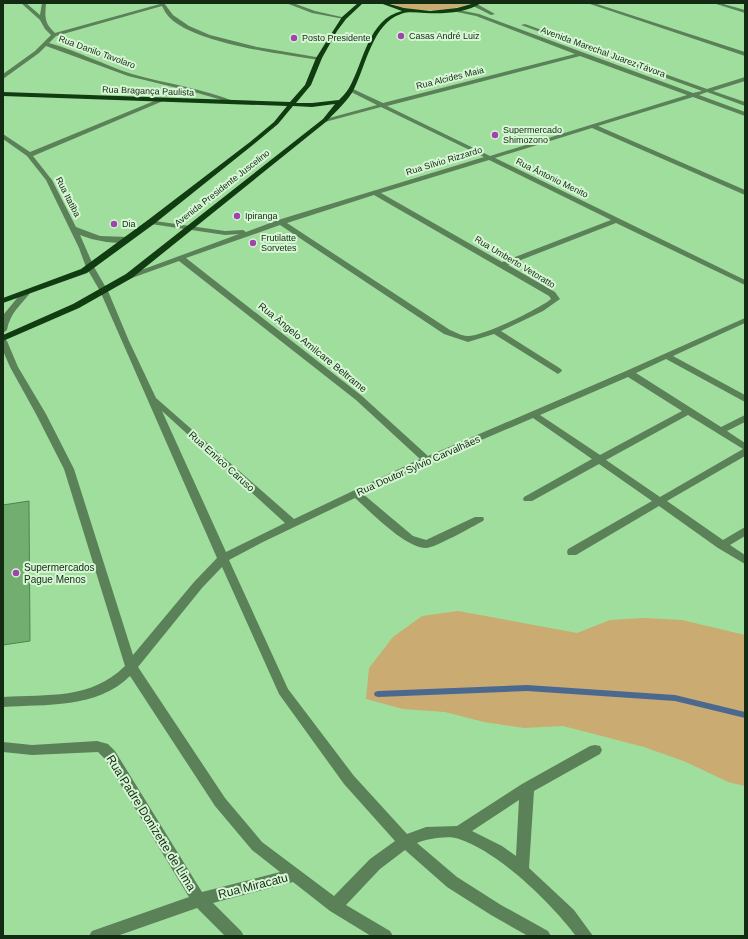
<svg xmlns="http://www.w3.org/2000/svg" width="748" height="939" viewBox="0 0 748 939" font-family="Helvetica,sans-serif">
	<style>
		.green { fill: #caab71 }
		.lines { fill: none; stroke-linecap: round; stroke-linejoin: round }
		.stream { fill: #4b698f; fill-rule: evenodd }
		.building { fill: #72ae6f; stroke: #4d884b }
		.minor { fill: #5b8159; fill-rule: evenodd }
		.major { fill: #113c11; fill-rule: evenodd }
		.poi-dot { fill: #a143ad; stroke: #d7f6d5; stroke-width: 1.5 }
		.labels { text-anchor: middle; stroke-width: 4; stroke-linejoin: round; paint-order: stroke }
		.far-poi-label { font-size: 9px; fill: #132b12; stroke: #d7f6d5; text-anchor: start }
		.far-street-label { font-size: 9px; fill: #132b12; stroke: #d7f6d5 }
		.street-label { font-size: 10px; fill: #132b12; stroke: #d7f6d5 }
		.poi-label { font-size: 10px; fill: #132b12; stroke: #d7f6d5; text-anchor: start }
		.near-street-label { font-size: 12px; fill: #132b12; stroke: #d7f6d5 }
	</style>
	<rect width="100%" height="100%" fill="#a0de9d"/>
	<g class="green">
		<path d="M390 3H473C449 11 414 14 390 3Z"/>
		<path d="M458 611 577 633 610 620 644 618 682 620 745 635V786L728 782 686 762 644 747 563 726 524 728 484 722 445 712 403 709 366 699 369 668 393 637 422 616Z"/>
	</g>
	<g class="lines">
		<path class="stream" d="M527 685 675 695 745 712V718L675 701 527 691 378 697 375 696 374 694 375 692 378 691Z"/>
	</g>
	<path class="building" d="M29 501 30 641 3 645V505Z"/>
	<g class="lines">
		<g class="minor">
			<path d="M21 3H26L40 15 42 3H46C45 18 44 22 55 33L160 4V3H164L173 15 189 26 210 35 257 47 322 58 319 60C282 54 195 44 169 17 166 14 164 10 162 6L56 36 49 43C78 51 104 65 132 74 167 84 202 88 236 102V104L194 92 128 76 46 46 39 53 3 79V74L35 51 51 35 45 29 40 20Z"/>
			<path d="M286 3H293L315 11 346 18 344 19 312 13Z"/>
			<path d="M587 3H594L745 52V56Z"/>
			<path d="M713 3H720L745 10V13Z"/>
			<path d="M473 4H477L495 14 491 15 473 6Z"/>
			<path d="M454 9 479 14 693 93 702 91 521 25 525 24 707 89 745 77V81L713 91 745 102V106L707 92 699 95 745 112V116L693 97 598 126 745 190V195L592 128 495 158 745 280V285L616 223 508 265 555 292 560 299 543 311 501 331 561 369 562 371 558 374 494 334 468 342 444 334 280 225 186 258 362 396 428 456 626 371 745 318V323L673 356 745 395V402L666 359 636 373 721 427 745 415V422L727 431 745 443V456L667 501 723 540 745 527V536L730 545 745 555V564L718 548 659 506 576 555H568L567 552 568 549 652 501 599 464 532 501H524L523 499 524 497 592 459 533 418 430 462 363 494 413 536 426 540 475 517H483L484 519 483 521C472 527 436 547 427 548 406 549 371 512 355 498L263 542 229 560 288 689 354 776 407 834 426 827 457 826 522 784 590 746 595 745 600 746 602 750 600 754 534 791 529 868 574 910 593 936H576C551 903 499 852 459 839 449 835 427 839 417 843L457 877 501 905 548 931 551 936H528L491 915 447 887 405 850 380 869 346 905 390 931 393 936H371L330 911 293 882 213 903 241 931 244 936H225L197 908 117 936H89L92 931 189 897 105 759 98 752 32 755 3 752V742L32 745 97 741 108 744 115 751 202 892 280 872 252 850 215 806 130 676C97 709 46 704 3 707V697C49 694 90 700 125 666L64 469 36 414 10 367 3 351V338L7 341 18 367 46 414 74 469 133 655 194 582 217 558 100 291 86 267 79 248 46 180 27 156 3 139V134L30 152 159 99H163V101L33 156 52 180 76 227 100 236 128 237 132 239C122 247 91 240 80 235L94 267 108 291 129 341 156 398 294 519 420 459 356 400 179 261 132 278H126L125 276 239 234 225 235 151 224 147 222 148 220 225 231 243 230 246 232 278 220 484 157 381 107 325 122 322 120 377 105 349 91V89H353L383 103 575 54 476 16 452 11ZM580 56 687 95 490 156 387 106ZM489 160 611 220 502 262 381 193ZM374 195 549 296 551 299C539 309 482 337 467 336 462 336 455 332 450 330L287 223ZM628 377 682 411 600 455 540 415ZM162 411 285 523 226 552ZM688 415 743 449 660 497 606 460ZM222 567 279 694 344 784 395 841 370 859 334 896 262 842 225 798 138 667 202 588ZM519 800 516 856 502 846 472 831Z"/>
			<path d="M23 291H29L30 293C20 306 10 313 7 330L3 333 4 314Z"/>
		</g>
		<path class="major" d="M358 3H363L346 19 337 31 322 58 311 85 296 103H312L339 100C342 97 346 93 349 88 364 62 368 19 402 11L380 3H386L404 8 430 11 457 8 475 3H481C467 13 443 14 425 13 417 13 409 11 401 14 373 23 366 65 354 89 348 101 336 111 327 121L132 278 79 308 3 341V335L73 304 126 274 323 119 335 104 312 107 293 106 278 124 254 144 154 224 87 273 3 303V298L81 269 148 220 250 142 274 122 287 106 3 96V92L290 102 305 85 316 58 333 31 342 17Z"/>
	</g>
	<g class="poi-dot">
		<circle cx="401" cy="36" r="4"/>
		<circle cx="294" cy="38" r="4"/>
		<circle cx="495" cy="135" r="4"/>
		<circle cx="237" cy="216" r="4"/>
		<circle cx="114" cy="224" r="4"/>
		<circle cx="253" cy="243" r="4"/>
		<circle cx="16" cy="573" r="4"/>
	</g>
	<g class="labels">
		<g class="far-poi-label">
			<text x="409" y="39">Casas André Luiz</text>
			<text x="302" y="41">Posto Presidente</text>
			<text x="503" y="133">Supermercado<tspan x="503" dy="10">Shimozono</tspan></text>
			<text x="245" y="219">Ipiranga</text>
			<text x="122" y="227">Dia</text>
			<text x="261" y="241">Frutilatte<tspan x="261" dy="10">Sorvetes</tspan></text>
		</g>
		<g class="far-street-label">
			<text transform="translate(97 52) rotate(20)" y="3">Rua Danilo Tavolaro</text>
			<text transform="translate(603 52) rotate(20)" y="3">Avenida Marechal Juarez Távora</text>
			<text transform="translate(450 78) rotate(-14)" y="3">Rua Alcides Maia</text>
			<text transform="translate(148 91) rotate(2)" y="3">Rua Bragança Paulista</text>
			<text transform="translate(444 161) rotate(-17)" y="3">Rua Sílvio Rizzardo</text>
			<text transform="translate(552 178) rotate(26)" y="3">Rua Ântonio Menito</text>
			<text transform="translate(222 188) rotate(-38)" y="3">Avenida Presidente Juscelino</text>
			<text transform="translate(68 197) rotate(63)" y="3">Rua Itatiba</text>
			<text transform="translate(515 262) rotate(31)" y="3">Rua Umberto Vetoratto</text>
		</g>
		<g class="street-label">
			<text transform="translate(313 347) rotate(39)" y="4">Rua Ângelo Amilcare Beltrame</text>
			<text transform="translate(222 461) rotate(42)" y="4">Rua Enrico Caruso</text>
			<text transform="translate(418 465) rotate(-24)" y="4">Rua Doutor Sylvio Carvalhães</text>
		</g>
		<g class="poi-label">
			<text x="24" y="571">Supermercados<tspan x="24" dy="12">Pague Menos</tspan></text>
		</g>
		<g class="near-street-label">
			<text transform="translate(151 823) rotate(58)" y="4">Rua Padre Donizette de Lima</text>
			<text transform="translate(253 886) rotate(-14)" y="4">Rua Miracatu</text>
		</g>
	</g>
	<rect width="748" height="939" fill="none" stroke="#132b12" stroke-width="8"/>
</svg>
